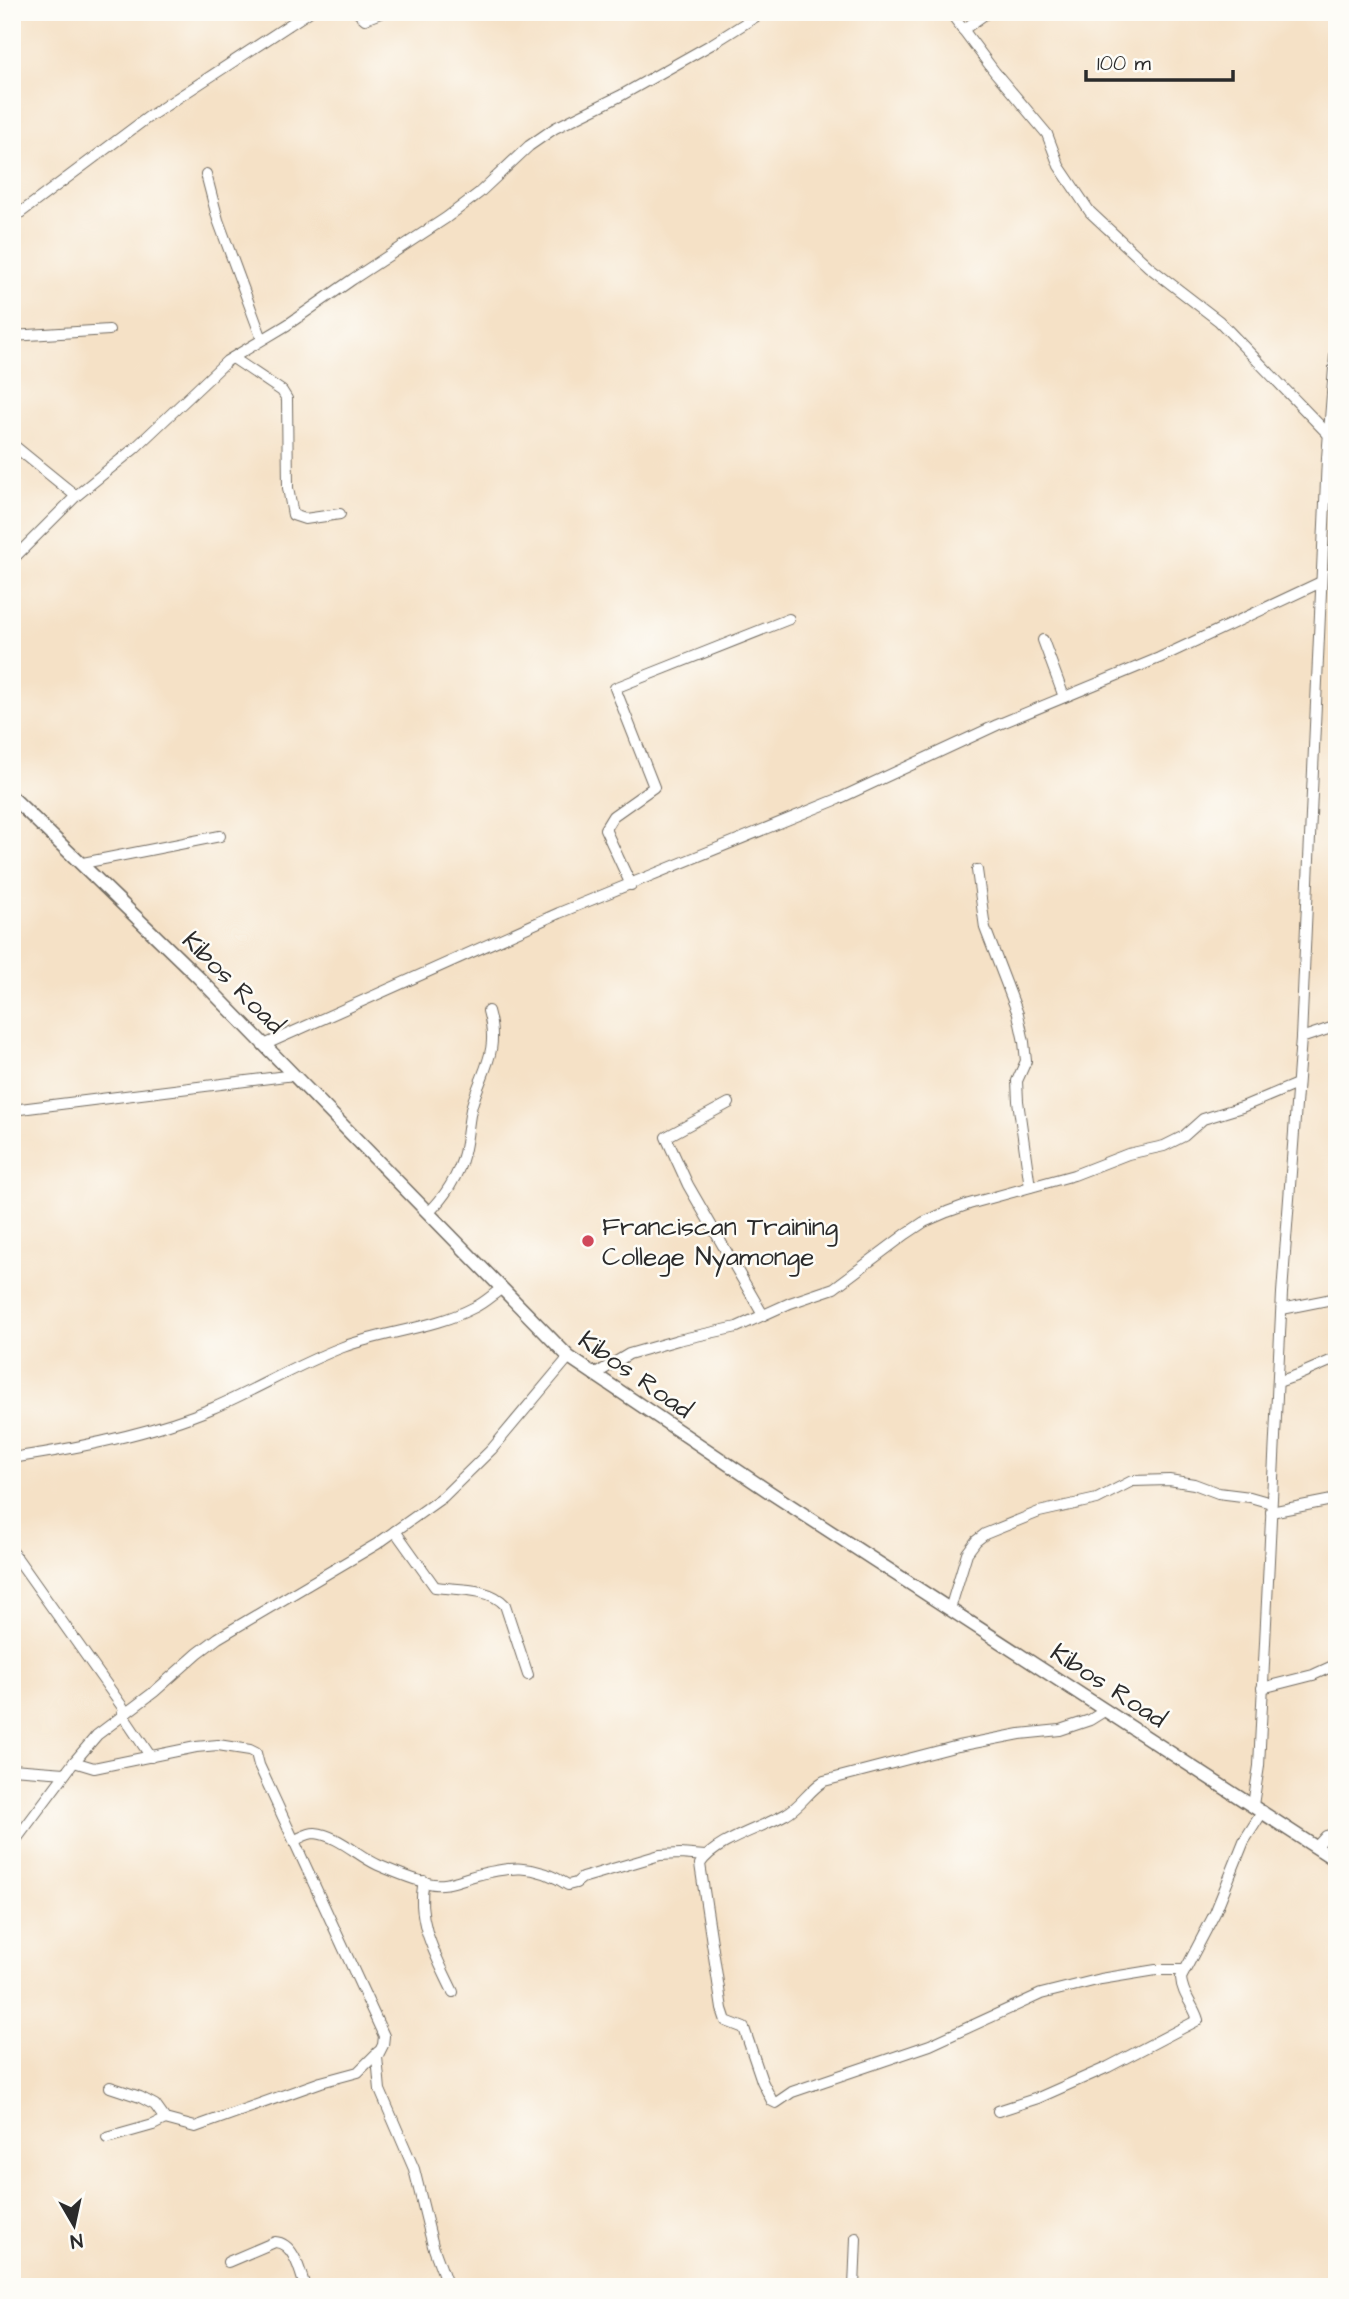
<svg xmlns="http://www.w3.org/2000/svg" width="1349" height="2299" viewBox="0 0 1349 2299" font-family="'Architects Daughter',sans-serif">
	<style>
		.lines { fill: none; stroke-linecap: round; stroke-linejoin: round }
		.minor-casing { stroke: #726b61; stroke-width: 12 }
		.major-casing { stroke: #726b61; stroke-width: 15 }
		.minor { stroke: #fff; stroke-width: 10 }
		.major { stroke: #fff; stroke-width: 12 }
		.poi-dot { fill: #d1495b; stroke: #fdfcf7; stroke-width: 2.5 }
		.labels { text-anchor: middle; stroke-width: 5; stroke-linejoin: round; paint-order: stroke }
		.street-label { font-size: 26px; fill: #2b2b2b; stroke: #fdfcf7 }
		.poi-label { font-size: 26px; fill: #2b2b2b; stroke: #fdfcf7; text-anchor: start }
	</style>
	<rect width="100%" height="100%" fill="#fdfcf7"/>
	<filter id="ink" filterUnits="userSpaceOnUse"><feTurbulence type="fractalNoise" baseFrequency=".0143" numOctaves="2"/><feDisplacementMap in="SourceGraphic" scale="14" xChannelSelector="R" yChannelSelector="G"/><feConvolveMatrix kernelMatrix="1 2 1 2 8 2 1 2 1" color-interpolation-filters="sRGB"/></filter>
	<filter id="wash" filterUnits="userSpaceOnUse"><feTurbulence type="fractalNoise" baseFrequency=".00686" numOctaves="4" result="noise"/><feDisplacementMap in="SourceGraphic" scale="28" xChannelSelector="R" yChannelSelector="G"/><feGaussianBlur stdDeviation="1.57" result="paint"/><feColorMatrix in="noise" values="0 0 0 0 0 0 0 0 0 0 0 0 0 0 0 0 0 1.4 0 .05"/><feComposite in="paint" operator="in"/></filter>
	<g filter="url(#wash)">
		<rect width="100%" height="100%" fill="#f5e1c6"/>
	</g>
	<g filter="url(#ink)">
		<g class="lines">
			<g class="minor-casing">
				<g id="minor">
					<path d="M357 12 365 19 383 12"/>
					<path d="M950 12 994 71 1047 134 1059 166 1090 212 1149 267 1219 321 1329 435"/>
					<path d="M963 30 988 12"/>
					<path d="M206 174 218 220 262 339"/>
					<path d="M12 219 147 118 309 12"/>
					<path d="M12 336 109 330"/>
					<path d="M233 358 282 391 287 399 288 488 293 515 305 519 340 514"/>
					<path d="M12 444 76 496"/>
					<path d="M12 560 76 496 135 448 227 361 287 325 353 279 446 218 479 193 529 146 555 128 620 96 712 44 763 12"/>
					<path d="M1043 640 1064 697"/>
					<path d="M83 863 220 836"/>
					<path d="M977 870 985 928 1018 1014 1024 1042 1026 1061 1017 1081 1018 1101 1030 1187"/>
					<path d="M631 885 605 829 613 816 654 787 615 688 789 619"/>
					<path d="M1301 1038 1337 1026"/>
					<path d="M264 1045 559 913 838 799 997 725 1159 658 1321 582"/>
					<path d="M729 1103 666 1137 688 1185 763 1315"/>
					<path d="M12 1110 294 1075"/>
					<path d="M428 1213C444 1198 459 1175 464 1153 468 1137 468 1121 472 1105 483 1068 500 1052 488 1011"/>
					<path d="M1282 1309 1337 1298"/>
					<path d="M594 1375 629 1354 678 1340 737 1327 790 1303 834 1288 906 1234 924 1222 947 1212 969 1204 1074 1175 1128 1154 1164 1146 1184 1136 1203 1119 1242 1107 1297 1084"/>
					<path d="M1278 1382 1298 1375 1337 1358"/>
					<path d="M12 1458C79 1448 151 1434 213 1408 257 1389 298 1364 343 1347 386 1331 433 1329 475 1307 484 1303 492 1295 501 1289"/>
					<path d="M1271 1512 1337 1499"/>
					<path d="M395 1531 435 1587C457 1590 489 1587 505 1605L528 1675"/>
					<path d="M12 1551 126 1712"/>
					<path d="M950 1609 967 1553 976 1541 985 1534 1039 1512 1097 1499 1132 1481 1169 1480 1194 1484 1218 1493 1250 1497 1271 1503"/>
					<path d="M1262 1688 1313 1675 1337 1664"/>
					<path d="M1106 1710 1090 1720 1060 1730 1020 1734 958 1746 824 1781C809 1790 801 1806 786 1814 762 1828 714 1841 700 1864L722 2009 726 2021 744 2028 762 2081 772 2101 776 2103 792 2092 930 2045 1041 1994 1101 1979 1156 1970H1184"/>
					<path d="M122 1714 151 1757"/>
					<path d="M74 1762 94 1768 196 1747 218 1745 250 1750 256 1753 259 1765 384 2036 383 2045 377 2057 380 2090 414 2169 433 2246 448 2287"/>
					<path d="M12 1769 65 1773"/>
					<path d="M1253 1805 1259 1766 1282 1293 1301 1038 1327 458 1337 330"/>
					<path d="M295 1840C302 1837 308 1833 315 1833 338 1835 358 1856 378 1865 392 1871 414 1880 428 1883 443 1887 457 1881 470 1877 509 1866 534 1863 568 1885L576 1883 582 1878 660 1855 680 1854 705 1856"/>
					<path d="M12 1845 74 1762 97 1735 154 1692 198 1653 218 1638 377 1544 443 1497 492 1449 569 1357"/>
					<path d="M1316 1847 1326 1836 1337 1833"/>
					<path d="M424 1881C415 1921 437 1958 453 1992"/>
					<path d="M110 2087 140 2097 155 2105 165 2119 195 2127 321 2082 358 2072 378 2052"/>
					<path d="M998 2111 1038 2098 1108 2067 1198 2020C1194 2005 1182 1995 1181 1978L1215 1913 1244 1841 1263 1811"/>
					<path d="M107 2138 153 2125 165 2119"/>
					<path d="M228 2262 275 2242C294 2243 300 2271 305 2287"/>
					<path d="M854 2287 856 2238"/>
				</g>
			</g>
			<g class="major-casing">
				<path id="major" d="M12 797 199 978 569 1357 771 1493 1337 1861"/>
			</g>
			<use href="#minor" class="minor"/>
			<use href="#major" class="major"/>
		</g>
	</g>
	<circle class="poi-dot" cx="588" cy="1241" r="7"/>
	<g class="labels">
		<g class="street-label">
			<text transform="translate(234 982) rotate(45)" y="9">Kibos Road</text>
			<text transform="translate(636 1374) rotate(35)" y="9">Kibos Road</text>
			<text transform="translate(1109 1685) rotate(33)" y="9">Kibos Road</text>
		</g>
		<g class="poi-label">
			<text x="602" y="1235">Franciscan Training<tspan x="602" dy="30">College Nyamonge</tspan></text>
		</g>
	</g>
	<rect width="1349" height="2299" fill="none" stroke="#fdfcf7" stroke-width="42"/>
	<g transform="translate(74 2225) rotate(171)" stroke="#fdfcf7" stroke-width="5" paint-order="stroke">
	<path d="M0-5L12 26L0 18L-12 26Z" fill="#2b2b2b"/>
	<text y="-10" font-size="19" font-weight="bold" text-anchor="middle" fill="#2b2b2b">N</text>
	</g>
	<path d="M1086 70v10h147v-10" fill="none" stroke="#2b2b2b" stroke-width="3.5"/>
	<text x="1097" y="70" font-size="21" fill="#2b2b2b" stroke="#fdfcf7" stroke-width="5" paint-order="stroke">100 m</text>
</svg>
